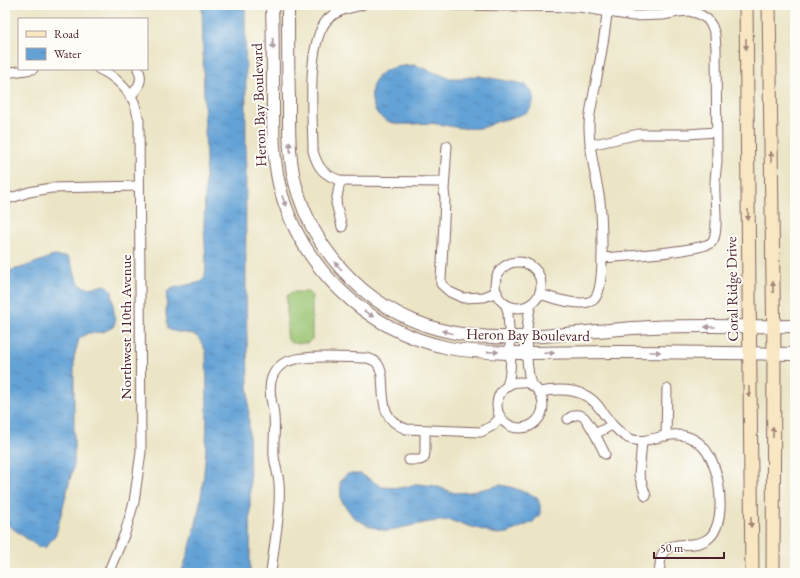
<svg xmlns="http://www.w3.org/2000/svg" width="800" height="578" viewBox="0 0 800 578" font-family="'EB Garamond',serif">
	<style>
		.grass { fill: #98c36f; stroke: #71714d }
		.water { fill: url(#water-ripples); stroke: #576080 }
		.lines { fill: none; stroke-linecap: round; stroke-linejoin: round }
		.minor-casing { stroke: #826461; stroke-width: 11 }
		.tertiary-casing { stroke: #826461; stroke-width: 14 }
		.secondary-casing { stroke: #826461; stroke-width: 15 }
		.minor { stroke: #fff; stroke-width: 9 }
		.tertiary { stroke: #fff; stroke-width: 12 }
		.secondary { stroke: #f9e7c3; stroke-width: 13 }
		.oneway { fill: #ae9aa0 }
		.oneway2 { fill: #a28377 }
		.labels { text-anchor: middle; stroke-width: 4; stroke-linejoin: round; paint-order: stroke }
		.street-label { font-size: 15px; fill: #4a1f2b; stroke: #fdfcf7 }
	</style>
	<defs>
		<pattern id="water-ripples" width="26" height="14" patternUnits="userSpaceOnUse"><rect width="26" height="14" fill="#64a2d6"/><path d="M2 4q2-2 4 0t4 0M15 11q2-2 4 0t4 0" fill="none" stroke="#5483ae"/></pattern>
	</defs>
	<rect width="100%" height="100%" fill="#fdfcf7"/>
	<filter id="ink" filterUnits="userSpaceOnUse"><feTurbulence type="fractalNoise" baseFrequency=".025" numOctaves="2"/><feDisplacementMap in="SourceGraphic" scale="8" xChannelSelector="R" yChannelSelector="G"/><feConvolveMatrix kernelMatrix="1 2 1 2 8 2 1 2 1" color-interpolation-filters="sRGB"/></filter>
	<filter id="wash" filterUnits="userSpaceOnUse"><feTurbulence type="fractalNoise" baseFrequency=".012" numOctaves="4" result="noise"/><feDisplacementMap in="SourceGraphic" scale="16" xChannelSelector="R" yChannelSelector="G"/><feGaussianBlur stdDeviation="0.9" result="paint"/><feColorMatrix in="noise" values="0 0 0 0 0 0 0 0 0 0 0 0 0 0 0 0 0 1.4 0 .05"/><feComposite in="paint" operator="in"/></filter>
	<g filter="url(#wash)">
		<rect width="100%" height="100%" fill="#ebe5c6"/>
		<path class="grass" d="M291 292H308L312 296V339L308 343H291L287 338V296Z"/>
		<g class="water">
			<path d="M202 5H245C247 102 245 198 246 295 248 388 251 480 250 573H181C209 502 208 427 206 352 195 325 189 338 168 329L166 314 167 292 173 288 201 282 205 276 206 262 204 226 206 160 204 97Z"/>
			<path d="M415 65 449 78H462L479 76 524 84C533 90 537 100 530 109 528 112 528 112 525 113 516 117 506 119 496 122 491 124 485 128 479 128 465 130 451 126 437 124 419 121 397 130 381 117 368 107 368 81 383 72 392 66 405 66 415 65Z"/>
			<path d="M53 256 68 257C74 266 74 276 80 285L88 288 106 285 112 291 115 323 113 327 103 332 88 333 79 339 74 357V464L56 534 45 548 37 546 5 523V272L24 267Z"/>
			<path d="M347 474H361L382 487 400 488 418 484 435 486 455 493 470 492 501 485 514 488 537 497 540 505V514L533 522 508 533 496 534 449 520 429 522 386 531 369 526 353 517 341 500 340 481Z"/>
		</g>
	</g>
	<g filter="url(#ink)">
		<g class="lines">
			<g class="minor-casing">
				<g id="minor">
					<path d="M362 5C350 8 337 10 328 19 305 43 313 118 313 151 318 169 324 175 342 181L444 182"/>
					<path d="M455 5 579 7 633 16 663 15 678 12 689 11 699 14 707 19 712 26 715 35 716 48C716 86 717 123 717 161 716 172 714 183 715 194 715 204 719 234 712 242 703 251 619 257 602 258"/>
					<path d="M99 69C113 75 127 88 134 102 136 107 137 114 139 120L141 452 134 502 125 533 108 573"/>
					<path d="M5 73 33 69"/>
					<path d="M130 97C138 88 144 80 138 69"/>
					<path d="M590 145 639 134H688L716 132"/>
					<path d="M447 146 444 190 445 199 442 264 441 278V284L450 292 463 298 484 297 497 292"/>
					<path d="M340 181 336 203 342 227"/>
					<path d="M5 200 29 192 51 188 139 186"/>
					<circle cx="518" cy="285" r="23"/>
					<path d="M540 294C552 298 581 308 593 300 603 293 602 259 602 247 602 230 602 212 599 195 595 172 589 150 589 126 589 113 593 100 595 87 600 62 605 37 607 12"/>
					<path d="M531 304C525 328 525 361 531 385"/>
					<path d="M506 305 508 313C509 336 514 365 507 386"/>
					<circle cx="520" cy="405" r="23"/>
					<path d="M539 392C562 388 587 388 601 410 609 421 616 431 628 438 645 446 661 433 678 435 713 437 721 481 720 509 716 565 672 531 662 555 660 560 660 568 659 573"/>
					<path d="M568 419C583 407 588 423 595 434"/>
					<path d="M666 436 667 389"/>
					<path d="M642 441 639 475 646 496"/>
					<path d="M605 454 595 434 612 425"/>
					<path d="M409 460H420L424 458 425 452V430"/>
					<path d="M271 573C274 543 281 513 279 483 278 473 275 465 274 456 273 438 277 422 272 404 269 391 268 375 281 365 297 353 346 358 367 358 370 359 374 360 376 362 380 366 381 370 382 376 384 400 380 419 406 429L481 432 492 426 501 417"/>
				</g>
			</g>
			<g class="tertiary-casing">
				<g id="tertiary">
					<path d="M272 5C273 37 273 70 273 102 273 130 273 157 279 184 299 266 366 331 449 348 469 352 490 352 511 353 546 353 581 352 616 352 676 352 735 353 795 354"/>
					<path d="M288 5C288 36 288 68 289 99 289 130 288 163 298 193 310 231 332 263 362 289 449 363 549 331 652 327 699 325 747 327 795 326"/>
				</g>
			</g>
			<g class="secondary-casing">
				<g id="secondary">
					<path d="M746 5 752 573"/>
					<path d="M769 5 774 353 773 573"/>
				</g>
			</g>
			<use href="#minor" class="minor"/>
			<use href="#tertiary" class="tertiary"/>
			<use href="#secondary" class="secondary"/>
		</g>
		<defs><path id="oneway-solid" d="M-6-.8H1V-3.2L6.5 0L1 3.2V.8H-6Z"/></defs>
		<g class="oneway">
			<use href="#oneway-solid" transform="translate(273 44) rotate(89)"/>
			<use href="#oneway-solid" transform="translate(290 147) rotate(-95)"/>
			<use href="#oneway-solid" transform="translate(284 201) rotate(71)"/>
			<use href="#oneway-solid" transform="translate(338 266) rotate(-134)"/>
			<use href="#oneway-solid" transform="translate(369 314) rotate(32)"/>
			<use href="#oneway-solid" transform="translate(710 327) rotate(180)"/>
			<use href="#oneway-solid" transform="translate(447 332) rotate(-166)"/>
			<use href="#oneway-solid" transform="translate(493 352) rotate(1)"/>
			<use href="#oneway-solid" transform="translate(655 352)"/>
			<use href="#oneway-solid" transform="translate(549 353) rotate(-1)"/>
		</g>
		<g class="oneway2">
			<use href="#oneway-solid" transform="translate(746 44) rotate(90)"/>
			<use href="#oneway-solid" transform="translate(771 157) rotate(-91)"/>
			<use href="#oneway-solid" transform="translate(748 215) rotate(90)"/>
			<use href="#oneway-solid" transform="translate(773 287) rotate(-91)"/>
			<use href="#oneway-solid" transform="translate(749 392) rotate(89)"/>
			<use href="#oneway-solid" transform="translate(773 432) rotate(-90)"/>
			<use href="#oneway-solid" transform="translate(751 522) rotate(89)"/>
		</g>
	</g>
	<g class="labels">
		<g class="street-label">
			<text transform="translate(259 105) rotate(-92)" y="5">Heron Bay Boulevard</text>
			<text transform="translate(732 289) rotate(-91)" y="5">Coral Ridge Drive</text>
			<text transform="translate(126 327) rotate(-90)" y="5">Northwest 110th Avenue</text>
			<text transform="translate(528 335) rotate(1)" y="5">Heron Bay Boulevard</text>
		</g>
	</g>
	<rect width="800" height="578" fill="none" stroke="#fdfcf7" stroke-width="20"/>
	<rect x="18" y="18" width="130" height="52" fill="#fdfcf7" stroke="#b5a4a5"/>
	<rect x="26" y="31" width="20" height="6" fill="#f9e7c3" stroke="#b5a4a5"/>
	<text x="54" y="38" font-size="12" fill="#4a1f2b">Road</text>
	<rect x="26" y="48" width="20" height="12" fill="url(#water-ripples)" stroke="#b5a4a5"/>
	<text x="54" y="58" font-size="12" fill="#4a1f2b">Water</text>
	<path d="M654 552v6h70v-6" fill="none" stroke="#4a1f2b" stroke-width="2"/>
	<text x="660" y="552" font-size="12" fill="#4a1f2b" stroke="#fdfcf7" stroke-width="3" paint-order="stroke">50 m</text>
</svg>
